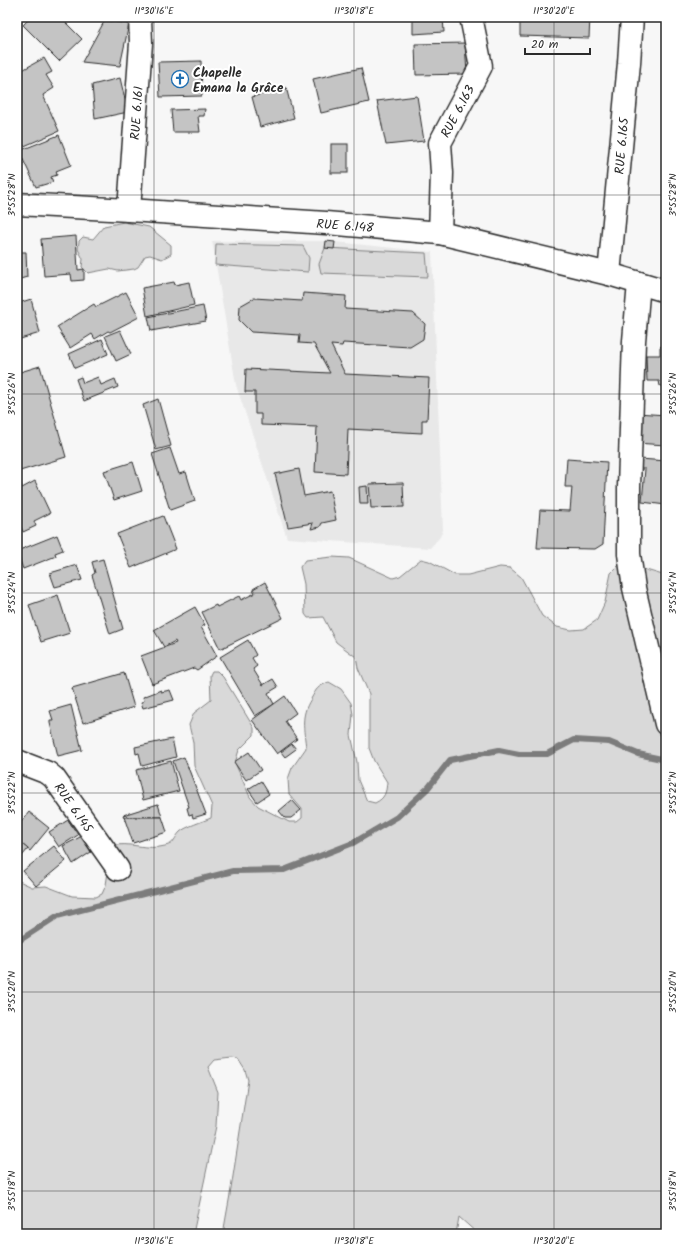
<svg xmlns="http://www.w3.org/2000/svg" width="683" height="1251" viewBox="0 0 683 1251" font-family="Kalam,sans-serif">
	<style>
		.built { fill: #e8e8e8 }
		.green { fill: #d9d9d9; stroke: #828282 }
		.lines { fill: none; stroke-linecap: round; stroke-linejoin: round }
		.stream { stroke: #7b7b7b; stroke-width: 6 }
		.building { fill: #c4c4c4; stroke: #2b2b2b }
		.minor-casing { stroke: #2b2b2b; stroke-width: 25 }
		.tertiary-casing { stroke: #2b2b2b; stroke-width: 25 }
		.minor { stroke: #fff; stroke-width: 22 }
		.tertiary { stroke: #fff; stroke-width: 22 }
		.ticks { fill: none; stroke: #2b2b2b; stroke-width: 1; stroke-opacity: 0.45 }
		.labels { text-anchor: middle; stroke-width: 4; stroke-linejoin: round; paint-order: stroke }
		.poi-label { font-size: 13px; font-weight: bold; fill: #2b2b2b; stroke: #fff; text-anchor: start }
		.street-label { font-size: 13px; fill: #2b2b2b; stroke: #fff }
		.neatline { fill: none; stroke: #2b2b2b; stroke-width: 1.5 }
		.ticks-label { font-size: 10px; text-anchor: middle; fill: #2b2b2b }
	</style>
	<rect width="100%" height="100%" fill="#f7f7f7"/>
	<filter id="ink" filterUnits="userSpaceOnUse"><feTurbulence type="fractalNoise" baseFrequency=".025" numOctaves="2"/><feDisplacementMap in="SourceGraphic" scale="8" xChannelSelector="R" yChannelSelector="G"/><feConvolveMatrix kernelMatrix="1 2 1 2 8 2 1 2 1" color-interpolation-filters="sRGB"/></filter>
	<g filter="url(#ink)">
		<path class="built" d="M212 241H326L432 252 443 530 440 537 430 548 287 538 236 385Z"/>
		<g class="green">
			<path d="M124 222 149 227 171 245V254L162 259 150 255 145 256 138 267 134 269 118 271 109 269 88 273 82 267 83 259 78 249 79 241 83 237 93 239 104 226Z"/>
			<path d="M216 244 303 246 309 258 308 272 215 265Z"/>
			<path d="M325 248 426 253 428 277 321 273 319 264Z"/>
			<path d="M332 557 349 558 393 578 400 576 421 559 429 561 455 575H468L500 567 510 568 521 577 542 616 557 627 571 630 584 629 597 620 605 602 611 573 619 565 633 566 666 576V1234H478L459 1217 456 1234H223L231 1189 248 1080 245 1070 238 1059 232 1058 214 1060 208 1067 218 1092 216 1126 193 1234H17V880L32 887 46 886 72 896 96 897 102 894 106 885 112 846C129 841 147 851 165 846 175 844 174 838 180 832 185 827 204 821 211 818L212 806 194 766 193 742 189 725 194 713 211 700 210 675 212 671H217L223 677 254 728V735L239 750 235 763 250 797 258 806 289 822H297L302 818V809L289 794 288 779 292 768 306 748C304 729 300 716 311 699 317 688 317 687 329 682L341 689 351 703 353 714 351 735 357 762 358 780 367 801 375 803C385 798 386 793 387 782L374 761 369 748V694L358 668 356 657 336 642 323 617 308 618 305 614 304 584 300 567 305 560Z"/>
		</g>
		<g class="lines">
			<path class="stream" d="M17 942 57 916 233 871 284 870 353 843 397 817 428 788 450 760 499 750 519 754H547L574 740 609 742 638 754 666 760"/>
		</g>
		<g class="building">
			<path d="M31 17H60L82 39 59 61 23 25Z"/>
			<path d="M413 17H443L444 32 413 34Z"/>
			<path d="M520 17H590L589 38 520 36Z"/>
			<path d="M105 20 129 24 120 66 82 62Z"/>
			<path d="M465 43 467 74 416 75 415 44Z"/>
			<path d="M44 58 52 72 46 75 54 88 43 95 59 131 22 147 17 135V73Z"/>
			<path d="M201 61 202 96 160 97 158 62Z"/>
			<path d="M361 68 369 102 321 113 313 79Z"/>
			<path d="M120 78 128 112 95 119 92 85Z"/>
			<path d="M286 87 294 118 260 127 252 97Z"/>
			<path d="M417 96 424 141 386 145 377 101Z"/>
			<path d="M205 109 204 116H198L200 132H173L171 110Z"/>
			<path d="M59 135 71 165 56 171 57 175 51 177 53 182 36 187 19 151Z"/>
			<rect x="331" y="144" width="17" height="29"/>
			<path d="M76 236 78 270 84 269V280L72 281 71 274 44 276 41 239Z"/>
			<path d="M326 241 335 242 334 249 325 248Z"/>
			<path d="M17 252H26L27 277 17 280Z"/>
			<path d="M174 282 175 285 189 282 194 305 147 316 142 288Z"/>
			<path d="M126 292 139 317 110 332 108 331 95 339 92 334 70 348 57 327 94 304 96 307Z"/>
			<path d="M303 293 346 296 345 309 413 313 425 324 423 339 410 347 343 343 342 346 331 345 345 374 429 378 427 420H422V433L348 429 346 474 315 472 317 427 261 425V414H255V392H245L246 369 330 373 314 344 299 343 300 335 251 332 239 320 240 306 254 298 302 301Z"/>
			<path d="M18 297 19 303 31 299 40 333 17 340Z"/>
			<path d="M203 306 206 321 151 331 148 317Z"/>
			<path d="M120 330 131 354 116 361 105 336Z"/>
			<path d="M102 339 108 354 75 368 69 354Z"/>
			<path d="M666 343V386H660L659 381H647L646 355H660V347Z"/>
			<path d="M40 366 66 457 20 471 17 458V373Z"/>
			<path d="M81 377 83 383 98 377 101 385 115 379 118 387 84 401 76 379Z"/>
			<path d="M158 399 171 446 156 450 143 405Z"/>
			<path d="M637 413 666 415V445L635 443Z"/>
			<path d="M170 448 179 474 186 472 195 501 170 510 152 454Z"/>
			<path d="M567 459 607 462 603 544 595 549 537 548 540 510 570 511 572 487H565Z"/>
			<path d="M640 459 666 461V505L642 502 645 469H639Z"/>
			<path d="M133 462 142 491 114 500 104 471Z"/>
			<path d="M299 469 304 496 330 491 336 520 322 523 320 527 311 529 313 523 288 527 275 474Z"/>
			<path d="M17 472 22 488 35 481 50 513 34 521 36 526 23 532 21 527 17 529Z"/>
			<path d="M403 483 404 507 371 508 369 484Z"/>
			<path d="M367 486 368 504H360L359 487Z"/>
			<path d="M163 516 176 549 131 568 117 534Z"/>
			<path d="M57 535 63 550 55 553 56 556 23 569 17 551Z"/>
			<path d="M103 559 123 629 110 634 92 575 95 573 92 562Z"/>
			<path d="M77 565 82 580 55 587 50 573Z"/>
			<path d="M265 582 283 618 220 649 202 612 216 605 217 607 239 596 241 600 255 593 253 589Z"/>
			<path d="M58 595 70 633 41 642 29 605Z"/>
			<path d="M195 607 205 625 201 627 217 656 197 670 194 668 152 684 141 656 176 643 175 641 164 647 154 630Z"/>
			<path d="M248 640 256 655 252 658 257 666 253 669 263 685 273 679 278 687 268 693 274 704 255 716 220 657Z"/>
			<path d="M124 673 134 707 83 723 72 688Z"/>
			<path d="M161 690V692L170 690 174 700 143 708 141 702 144 701 143 697Z"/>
			<path d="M285 696 296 713 285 721 297 739 277 754 252 720Z"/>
			<path d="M71 705 82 750 58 756 50 723V720H53L50 711Z"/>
			<path d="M172 739 176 757 142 766 139 753 136 754 135 747Z"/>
			<path d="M292 744 296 749 285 757 281 752Z"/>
			<path d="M249 752 261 770 246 780 234 762Z"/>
			<path d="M184 757 206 814 193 818 192 814 189 815 187 808 189 807 173 761Z"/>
			<path d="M171 761 179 791 143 800 136 770Z"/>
			<path d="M261 781 269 794 257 802 248 789Z"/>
			<path d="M292 800 301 810 291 818H285L279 811Z"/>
			<path d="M158 804 162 817H124L123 815Z"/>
			<path d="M29 812 49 828 30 851 17 840V827Z"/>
			<path d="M124 817H162L167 832 133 843Z"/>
			<path d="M68 820 78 835 59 847 49 832Z"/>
			<path d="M82 836 91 852 73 864 63 846Z"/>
			<path d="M17 840 28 849 17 862Z"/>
			<path d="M54 846 66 861 36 886 23 871Z"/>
		</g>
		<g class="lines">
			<g class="minor-casing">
				<g id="minor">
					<path d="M129 210 141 43 140 17"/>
					<path d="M440 233 442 173 440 143 481 66 471 17"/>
					<path d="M609 274 629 63 632 17"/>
					<path d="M639 283 634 341 629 487V554L634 588 666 724"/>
					<path d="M17 761 48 773 54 778 118 869"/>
				</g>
			</g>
			<g class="tertiary-casing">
				<path id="tertiary" d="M17 204 129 210 326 223 440 233 609 274 666 291"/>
			</g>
			<use href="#minor" class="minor"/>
			<use href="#tertiary" class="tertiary"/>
		</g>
	</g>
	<path class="ticks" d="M154 17V1234M354 17V1234M554 17V1234M17 195H666M17 394H666M17 593H666M17 793H666M17 992H666M17 1191H666"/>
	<defs>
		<g id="church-ring" transform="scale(0.9)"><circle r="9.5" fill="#fff" stroke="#1f6fb2" stroke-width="1.5"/><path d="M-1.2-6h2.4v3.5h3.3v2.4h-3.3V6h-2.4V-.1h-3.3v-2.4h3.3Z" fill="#1f6fb2"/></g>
	</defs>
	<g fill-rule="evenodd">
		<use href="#church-ring" x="180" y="79"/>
	</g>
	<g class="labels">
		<g class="poi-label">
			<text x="193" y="77">Chapelle<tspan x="193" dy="15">Emana la Grâce</tspan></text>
		</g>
		<g class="street-label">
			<text transform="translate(457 111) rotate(-62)" y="5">RUE 6.163</text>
			<text transform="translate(136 113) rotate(-86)" y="5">RUE 6.161</text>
			<text transform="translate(621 146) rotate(-85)" y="5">RUE 6.165</text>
			<text transform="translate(345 225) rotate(4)" y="5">RUE 6.148</text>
			<text transform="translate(74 807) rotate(55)" y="5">RUE 6.145</text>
		</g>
	</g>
	<rect width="683" height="1251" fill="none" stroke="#fff" stroke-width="44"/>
	<path d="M525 48v6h65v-6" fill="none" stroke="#2b2b2b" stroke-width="2"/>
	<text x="531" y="48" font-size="12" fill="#2b2b2b" stroke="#ffffff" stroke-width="3" paint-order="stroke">20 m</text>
	<rect x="22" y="22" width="639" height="1207" class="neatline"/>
	<g class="ticks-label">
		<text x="154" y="14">11°30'16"E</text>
		<text x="354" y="14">11°30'18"E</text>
		<text x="554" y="14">11°30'20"E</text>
		<text transform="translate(11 195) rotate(-90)" y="4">3°55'28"N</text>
		<text transform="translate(672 195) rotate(-90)" y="4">3°55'28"N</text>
		<text transform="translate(11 394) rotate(-90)" y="4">3°55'26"N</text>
		<text transform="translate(672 394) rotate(-90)" y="4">3°55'26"N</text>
		<text transform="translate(11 593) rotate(-90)" y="4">3°55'24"N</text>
		<text transform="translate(672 593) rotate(-90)" y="4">3°55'24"N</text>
		<text transform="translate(11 793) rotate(-90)" y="4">3°55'22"N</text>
		<text transform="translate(672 793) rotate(-90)" y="4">3°55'22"N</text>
		<text transform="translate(11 992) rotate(-90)" y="4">3°55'20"N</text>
		<text transform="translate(672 992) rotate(-90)" y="4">3°55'20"N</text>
		<text transform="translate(11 1191) rotate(-90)" y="4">3°55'18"N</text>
		<text transform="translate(672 1191) rotate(-90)" y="4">3°55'18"N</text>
		<text x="154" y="1244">11°30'16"E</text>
		<text x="354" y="1244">11°30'18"E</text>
		<text x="554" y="1244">11°30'20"E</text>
	</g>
</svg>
